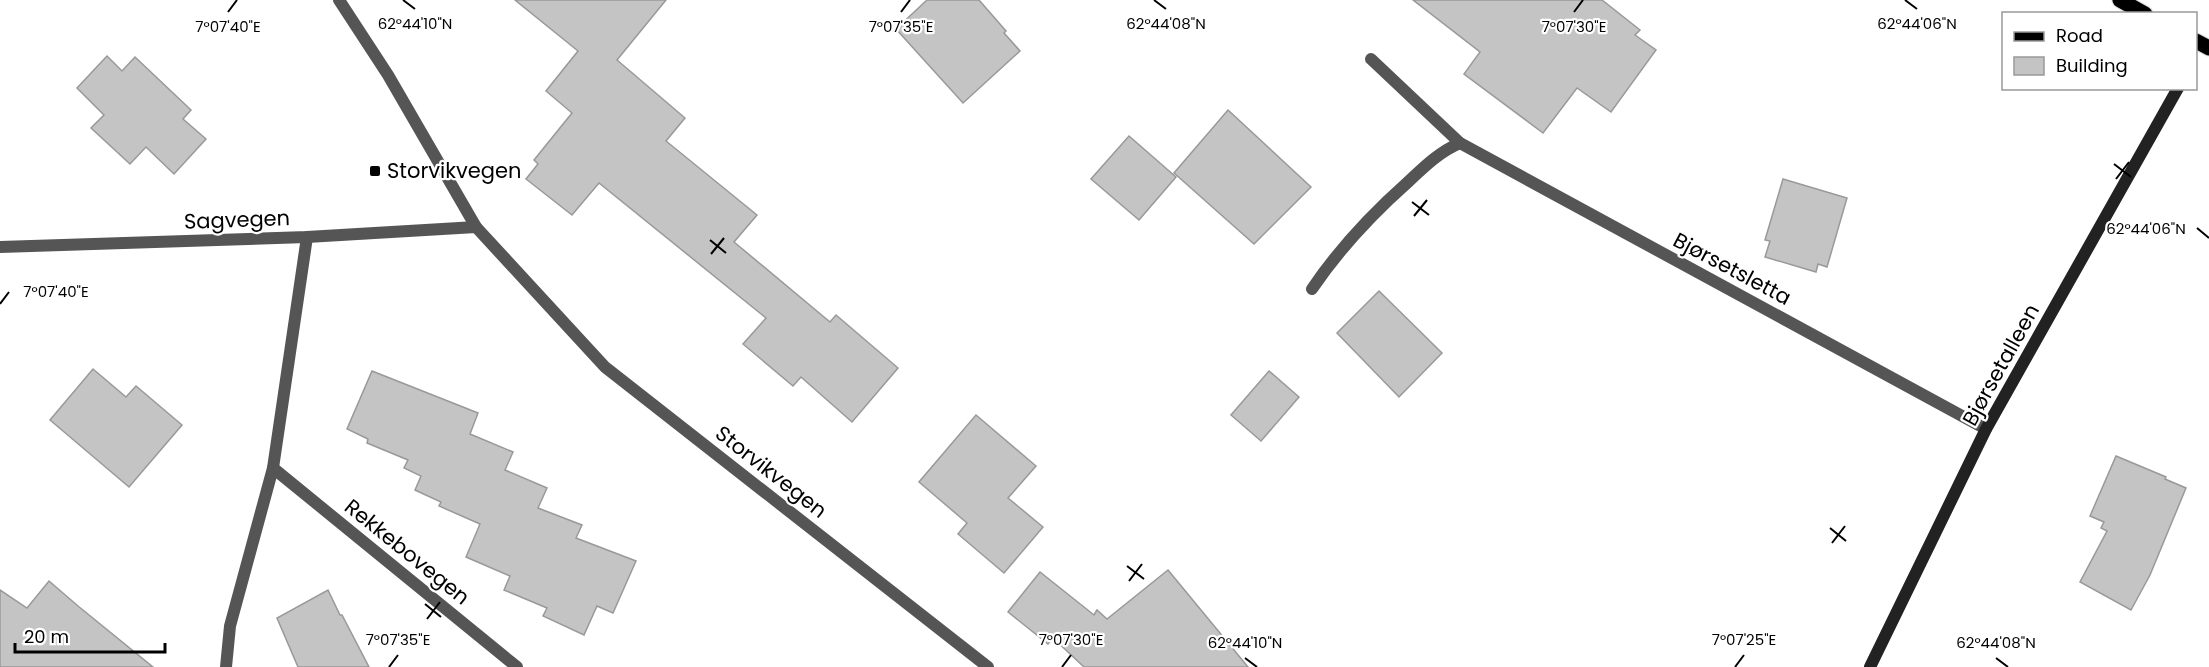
<svg xmlns="http://www.w3.org/2000/svg" width="2209" height="667" viewBox="0 0 2209 667" font-family="Poppins,sans-serif">
	<style>
		.building { fill: #c4c4c4; stroke: #999; stroke-width: 1.5 }
		.lines { fill: none; stroke-linecap: round; stroke-linejoin: round }
		.primary-casing { stroke: #dbdbdb; stroke-width: 17 }
		.lane { stroke: #555; stroke-width: 12 }
		.street { stroke: #555; stroke-width: 12 }
		.secondary { stroke: #222; stroke-width: 12 }
		.primary { stroke: #000; stroke-width: 15 }
		.ticks { fill: none; stroke: #000; stroke-width: 2 }
		.poi-dot { fill: #000; stroke: #fff; stroke-width: 2 }
		.labels { text-anchor: middle; stroke-width: 4.5; stroke-linejoin: round; paint-order: stroke }
		.poi-label { font-size: 21px; fill: #000; stroke: #fff; text-anchor: start }
		.street-label { font-size: 21px; fill: #000; stroke: #fff }
		.ticks-label { font-size: 15px; text-anchor: middle; fill: #000; stroke: #fff; stroke-width: 4.5; stroke-linejoin: round; paint-order: stroke }
	</style>
	<rect width="100%" height="100%" fill="#fff"/>
	<g class="building">
		<path d="M515 0H666L617 60 685 118 666 141 757 215 734 242 830 322 836 315 898 368 852 422 801 377 793 386 743 344 766 318 599 183 572 215 526 179 538 164 534 160 572 113 546 91 578 51Z"/>
		<path d="M927 0H979L1006 31 1004 33 1020 51 963 103 896 29Z"/>
		<path d="M1413 0H1602L1640 30 1635 35 1656 50 1611 112 1577 88 1543 133 1464 74 1480 52Z"/>
		<path d="M107 56 122 71 135 57 191 110 183 119 206 139 174 174 146 147 130 164 91 128 104 115 77 88Z"/>
		<path d="M1228 110 1311 187 1254 244 1174 173Z"/>
		<path d="M1129 136 1176 177 1139 220 1091 179Z"/>
		<path d="M1783 179 1847 198 1827 267 1818 264 1816 272 1765 257 1770 241 1765 240Z"/>
		<path d="M1379 291 1442 353 1399 397 1337 333Z"/>
		<path d="M93 369 126 397 136 386 182 425 129 487 50 420Z"/>
		<path d="M372 371 478 413 470 434 513 452 505 470 547 488 538 508 582 525 576 538 636 561 613 613 597 606 584 635 543 616 547 608 504 590 510 576 466 557 480 524 439 506 441 502 415 490 421 476 404 468 408 460 367 443 368 439 347 429Z"/>
		<path d="M1269 371 1299 397 1261 441 1231 415Z"/>
		<path d="M976 415 1036 466 1008 498 1043 527 1004 573 958 534 967 523 919 482Z"/>
		<path d="M2116 456 2166 477 2165 479 2186 488 2150 575 2131 610 2080 582 2107 531 2101 528 2104 522 2090 516Z"/>
		<path d="M1168 570 1248 667H1084L1053 638 1048 644 1008 612 1040 572 1094 615 1097 610 1107 619Z"/>
		<path d="M49 581 78 606 153 667H0V590L27 608Z"/>
		<path d="M328 590 340 615H342L369 667H298L277 618Z"/>
	</g>
	<g class="lines">
		<g class="primary-casing">
			<g id="primary">
				<path d="M2120 0 2145 14"/>
				<path d="M2196 41 2209 48"/>
			</g>
		</g>
		<path class="lane" d="M1312 289C1339 249 1372 214 1408 182 1424 167 1439 152 1460 143"/>
		<g class="street">
			<path d="M339 0 388 75 476 227 605 367 988 667"/>
			<path d="M1371 59 1460 143 1986 429"/>
			<path d="M307 237 273 468 517 667"/>
			<path d="M0 247 307 237 476 227"/>
			<path d="M226 667 230 626 273 468"/>
		</g>
		<path class="secondary" d="M1870 667 1986 429 2178 88"/>
		<use href="#primary" class="primary"/>
	</g>
	<path class="ticks" d="M403 0 415 9M1154 0 1166 9M1905 0 1917 9M228 12 237 0M901 12 910 0M1574 12 1583 0M2114 164 2131 177M2116 179 2129 162M1412 202 1429 215M1414 216 1427 200M2197 228 2209 238M710 240 726 253M711 254 724 238M0 304 9 292M1830 528 1846 541M1832 543 1845 526M1127 566 1144 579M1129 581 1142 564M425 604 441 617M427 619 440 602M1245 658 1257 667M1996 658 2008 667M389 667 398 655M1062 667 1071 655M1735 667 1744 655"/>
	<rect class="poi-dot" x="369" y="165" width="12" height="12" rx="3"/>
	<g class="labels">
		<g class="poi-label">
			<text x="387" y="178">Storvikvegen</text>
		</g>
		<g class="street-label">
			<text transform="translate(237 220) rotate(-2)" y="7">Sagvegen</text>
			<text transform="translate(1732 269) rotate(28)" y="7">Bjørsetsletta</text>
			<text transform="translate(2001 365) rotate(-61)" y="7">Bjørsetalleen</text>
			<text transform="translate(771 472) rotate(38)" y="7">Storvikvegen</text>
			<text transform="translate(407 552) rotate(39)" y="7">Rekkebovegen</text>
		</g>
	</g>
	<g class="ticks-label">
		<text x="415" y="29">62°44'10"N</text>
		<text x="1166" y="29">62°44'08"N</text>
		<text x="1917" y="29">62°44'06"N</text>
		<text x="228" y="32">7°07'40"E</text>
		<text x="901" y="32">7°07'35"E</text>
		<text x="1574" y="32">7°07'30"E</text>
		<text x="2146" y="234">62°44'06"N</text>
		<text x="56" y="297">7°07'40"E</text>
		<text x="398" y="645">7°07'35"E</text>
		<text x="1071" y="645">7°07'30"E</text>
		<text x="1744" y="645">7°07'25"E</text>
		<text x="1245" y="648">62°44'10"N</text>
		<text x="1996" y="648">62°44'08"N</text>
	</g>
	<rect x="2002" y="12" width="195" height="78" fill="#ffffff" stroke="#999999" stroke-width="1.5"/>
	<rect x="2014" y="32" width="30" height="9" fill="#000000" stroke="#999999" stroke-width="1.5"/>
	<text x="2056" y="42" font-size="18" fill="#000000">Road</text>
	<rect x="2014" y="57" width="30" height="18" fill="#c4c4c4" stroke="#999999" stroke-width="1.5"/>
	<text x="2056" y="72" font-size="18" fill="#000000">Building</text>
	<path d="M15 643v9h150v-9" fill="none" stroke="#000000" stroke-width="3"/>
	<text x="24" y="643" font-size="18" fill="#000000" stroke="#ffffff" stroke-width="4.5" paint-order="stroke">20 m</text>
</svg>
